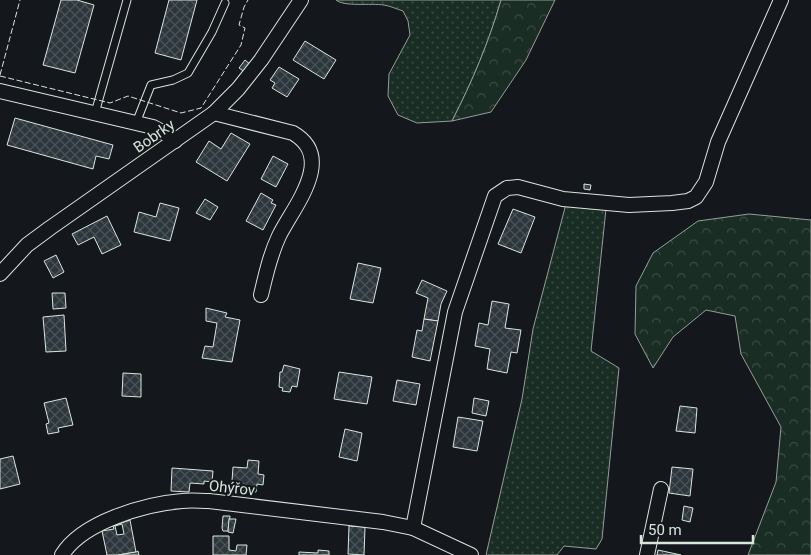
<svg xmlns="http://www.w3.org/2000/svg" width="811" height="555" viewBox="0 0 811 555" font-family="Roboto,sans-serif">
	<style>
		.grass { fill: url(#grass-dots); stroke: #939e99 }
		.forest { fill: url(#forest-crowns); stroke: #939e99 }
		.building { fill: url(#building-cross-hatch); stroke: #d8e6dc; fill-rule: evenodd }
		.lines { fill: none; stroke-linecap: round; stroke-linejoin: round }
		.service-casing { stroke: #d8e6dc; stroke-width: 9 }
		.minor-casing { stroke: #d8e6dc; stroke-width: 16 }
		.service { stroke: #14181c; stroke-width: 7 }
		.minor { stroke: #14181c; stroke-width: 14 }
		.fence { stroke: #d8e6dc; stroke-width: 1; stroke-dasharray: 6 2.5; stroke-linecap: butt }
		.labels { text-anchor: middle; stroke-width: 4; stroke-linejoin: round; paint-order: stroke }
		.street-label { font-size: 15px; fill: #d8e6dc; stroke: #14181c }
	</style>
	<defs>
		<pattern id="grass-dots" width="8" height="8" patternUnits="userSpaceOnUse" patternTransform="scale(1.25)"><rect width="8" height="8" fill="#1a2d24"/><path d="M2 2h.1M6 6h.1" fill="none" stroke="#3b4b43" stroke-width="1.8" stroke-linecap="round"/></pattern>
		<pattern id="forest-crowns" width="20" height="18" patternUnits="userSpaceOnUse" patternTransform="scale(1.25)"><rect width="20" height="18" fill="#1a2d24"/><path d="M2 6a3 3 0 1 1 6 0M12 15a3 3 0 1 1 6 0" fill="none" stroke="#3b4b43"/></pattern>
		<pattern id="building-cross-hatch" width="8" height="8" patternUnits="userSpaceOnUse" patternTransform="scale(1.25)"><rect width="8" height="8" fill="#2c363c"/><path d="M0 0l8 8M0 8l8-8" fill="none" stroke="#4a5358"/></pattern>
	</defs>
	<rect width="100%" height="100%" fill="#14181c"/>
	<g class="grass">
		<path d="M336 0H501C489 42 472 82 452 121L417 123 398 115 388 96 389 74 410 35 408 21 403 11C397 9 390 6 384 5 371 3 344 7 336 0Z"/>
		<path d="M567 200 606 209 591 351 619 368 602 539 596 549 564 546 557 555H486L522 399 533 329Z"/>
	</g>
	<g class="forest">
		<path d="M501 0H555L526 60 491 112 452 121C472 82 489 42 501 0Z"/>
		<path d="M749 214 811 220V555H748L776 482 781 427 741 354 735 316 706 310 673 337 653 368 635 334 636 286 653 253 698 221Z"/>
	</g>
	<g class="building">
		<path d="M61 0H77L94 5 75 73 43 65Z"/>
		<path d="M169 0H197L181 60 155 53Z"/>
		<path d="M305 41 336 60 324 79 293 60Z"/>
		<path d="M245 60 251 65 245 72 239 68Z"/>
		<path d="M279 67 299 79 287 97 272 88 275 83 270 80Z"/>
		<path d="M15 118 113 145 109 159 96 156 93 169 7 145Z"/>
		<path d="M231 133 250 144 227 181 196 162 209 141 221 149Z"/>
		<path d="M273 156 288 164 276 187 261 179Z"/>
		<path d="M584 184 591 185 590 190 584 189Z"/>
		<path d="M261 193 273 200 271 203 276 205 263 230 246 221Z"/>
		<path d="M205 199 218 207 210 220 196 213Z"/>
		<path d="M160 203 179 208 170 241 134 232 139 212 156 217Z"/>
		<path d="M513 209 535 217 521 253 498 244Z"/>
		<path d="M107 216 121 245 102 254 94 237 78 245 72 234Z"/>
		<path d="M56 255 64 272 53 278 44 261Z"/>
		<path d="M358 263 381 268 373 303 350 299Z"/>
		<path d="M422 280 447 291 441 304 438 321 424 319 428 298 416 293Z"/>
		<path d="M52 293H65L66 308 53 309Z"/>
		<path d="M492 301 509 304 505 328 521 330 517 353 511 352 507 373 487 369 490 349 475 346 479 323 488 325Z"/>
		<path d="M206 308 227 313 225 317 240 320 232 362 202 358 205 346 213 347 217 323 206 321Z"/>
		<path d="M64 315 66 351 46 352 43 317Z"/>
		<path d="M424 319 438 321 430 361 412 357 417 330 422 331Z"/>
		<path d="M284 365 300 369 297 387 292 386 290 392 282 391 283 388 279 387 280 372H282Z"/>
		<path d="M339 372 372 377 367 404 334 399Z"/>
		<path d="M123 373 141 374V397L122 396Z"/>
		<path d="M397 380 420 384 416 405 393 401Z"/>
		<path d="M66 398 73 425 58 428 59 432 48 434 46 424 49 423 44 403Z"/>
		<path d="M474 398 489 401 486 416 472 413Z"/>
		<path d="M680 406 697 408 695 433 676 431Z"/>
		<path d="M458 417 483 421 477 451 453 447Z"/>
		<path d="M345 429 362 433 357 461 339 457Z"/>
		<path d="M13 456 20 484 0 489V459Z"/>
		<path d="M248 460 259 461 258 474 264 475 263 485 257 484 256 492 234 489 235 482 232 481 233 467 247 468Z"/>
		<path d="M672 467 693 469 690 496 669 493Z"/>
		<path d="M172 468 213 471 212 482 204 481V484L190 483 189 492 171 491Z"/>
		<path d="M684 506 693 508 690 522 682 520Z"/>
		<path d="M223 516H230L228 531H223L222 528Z"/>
		<path d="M229 519H236L233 533 228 532Z"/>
		<path d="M130 520 136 552 118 555H107L102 531 114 529 113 526ZM122 524 124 534 117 535 115 526Z"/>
		<path d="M349 526 365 527 364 555 348 554Z"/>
		<path d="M213 536H229V550L236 551 237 545H247L246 555H213Z"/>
		<path d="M318 550 329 551V555H299V552L318 553Z"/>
		<path d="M658 550 681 555H657Z"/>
		<path d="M138 551 139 555H118L136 552Z"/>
	</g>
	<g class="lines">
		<g class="service-casing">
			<g id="service">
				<path d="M95 113 127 0"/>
				<path d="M136 123 151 85 173 80 188 73 212 32 225 3"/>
			</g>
		</g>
		<g class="minor-casing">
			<g id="minor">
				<path d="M0 91 153 127 166 134 175 141"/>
				<path d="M214 113 293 133C336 158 294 206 279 236 270 255 266 274 261 295"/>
				<path d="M0 274 27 245 50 228 214 113 238 89 261 60 301 0"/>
				<path d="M413 528 455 312 495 196 507 188 518 187 563 199 629 205 672 203 688 201 696 197 706 182 718 142 781 0"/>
				<path d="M62 555C82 522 145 504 182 501 191 500 200 501 209 501L383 522 413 528 471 555"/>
				<path d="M647 555 661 489"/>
			</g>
		</g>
		<use href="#service" class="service"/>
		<use href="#minor" class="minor"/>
		<g class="fence">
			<path d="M0 75 20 0"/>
			<path d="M0 76 110 103 128 96 181 113 201 108 241 45 245 28 239 25 244 7 248 0"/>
		</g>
	</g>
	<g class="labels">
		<g class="street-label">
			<text transform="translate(154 136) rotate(-35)" y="5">Bobrky</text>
			<text transform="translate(232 488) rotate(6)" y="5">Ohýřov</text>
		</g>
	</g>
	<path d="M641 535v8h112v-8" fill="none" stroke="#d8e6dc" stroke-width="2.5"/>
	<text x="648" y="535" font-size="15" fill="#d8e6dc" stroke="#14181c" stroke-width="4" paint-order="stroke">50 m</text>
</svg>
